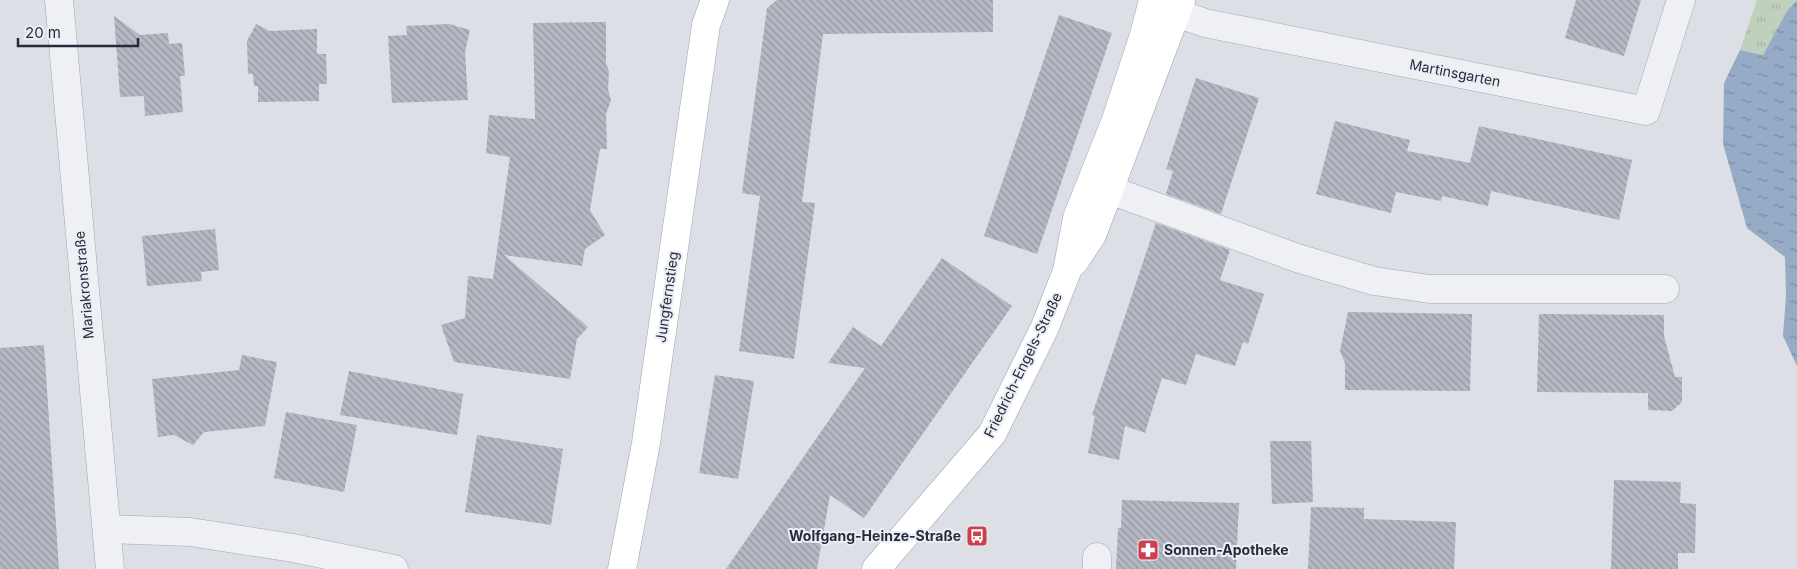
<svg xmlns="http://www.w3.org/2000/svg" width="1797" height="569" viewBox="0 0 1797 569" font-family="Inter,sans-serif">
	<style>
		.grass { fill: url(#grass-tufts) }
		.water { fill: url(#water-ripples) }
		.building { fill: url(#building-back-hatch) }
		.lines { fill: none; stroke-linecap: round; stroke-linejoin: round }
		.minor-casing { stroke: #a2a6b0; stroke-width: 29 }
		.major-casing { stroke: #9ba3b1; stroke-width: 29 }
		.minor { stroke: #eef0f4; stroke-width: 28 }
		.major { stroke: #fff; stroke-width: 28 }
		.labels { text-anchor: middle; stroke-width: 4; stroke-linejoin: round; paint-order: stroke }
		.street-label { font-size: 14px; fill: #262c3c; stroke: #ebeef4 }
		.poi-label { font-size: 14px; font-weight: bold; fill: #262c3c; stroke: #ebeef4; text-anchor: end }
	</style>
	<defs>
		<pattern id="grass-tufts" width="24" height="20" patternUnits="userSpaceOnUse" patternTransform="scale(1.25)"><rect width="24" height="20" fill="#c0d0bd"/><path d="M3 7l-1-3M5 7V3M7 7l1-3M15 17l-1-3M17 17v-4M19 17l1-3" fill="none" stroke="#a5b3a3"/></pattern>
		<pattern id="water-ripples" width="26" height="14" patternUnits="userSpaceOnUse" patternTransform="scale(1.25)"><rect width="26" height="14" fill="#96abc6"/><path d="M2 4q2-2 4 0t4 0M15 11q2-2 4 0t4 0" fill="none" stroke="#7a8ba2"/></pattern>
		<pattern id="building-back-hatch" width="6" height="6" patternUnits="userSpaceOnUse" patternTransform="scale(1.25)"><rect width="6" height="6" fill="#b3b8c2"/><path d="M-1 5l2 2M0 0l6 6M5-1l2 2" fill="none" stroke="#91969f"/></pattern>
	</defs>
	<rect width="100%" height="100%" fill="#dcdfe6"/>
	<path class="grass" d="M1757 0H1796L1787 11 1763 55 1740 50Z"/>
	<path class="water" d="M1797 0V366L1783 336 1786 296 1785 257 1747 228 1723 144 1724 83 1740 50 1763 55 1787 11Z"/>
	<g class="building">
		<path d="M777 0H993V32L823 34 802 202 815 203 794 359 739 351 760 196 742 193 767 8Z"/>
		<path d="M1576 0H1641L1624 56 1565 38Z"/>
		<path d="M1059 15 1112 33 1037 254 984 236Z"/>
		<path d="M114 16 140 35 168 33 169 44 182 43 185 76H180L183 112 145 116 144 96 120 97Z"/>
		<path d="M606 22V64L609 71 608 89 611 100 606 114 607 149H600L590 210 605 235 585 249 582 266 504 255 588 327 577 339 570 379 454 362 441 325 465 318 468 276 493 279 510 157 486 153 489 115 535 119 533 23Z"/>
		<path d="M256 24 270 31 317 29V54H326L327 84H319V101L258 102V86H254L253 74H248L247 41Z"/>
		<path d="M449 24 470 30 465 52 468 100 392 103 388 36 407 35 406 26Z"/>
		<path d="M1196 78 1259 98 1221 214 1166 194 1173 171 1166 169Z"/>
		<path d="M1335 121 1410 140 1407 151 1470 163 1479 126 1632 160 1619 220 1491 191 1488 206 1442 196 1441 201 1396 192 1391 213 1316 194Z"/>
		<path d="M1156 223 1230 250 1220 280 1264 294 1248 344 1243 342 1235 366 1196 354 1186 385 1162 378 1145 433 1125 426 1119 460 1088 453 1095 416 1092 415Z"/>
		<path d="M215 229 219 270 201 272 202 281 147 286 142 236Z"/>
		<path d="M942 258 1012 306 864 518 830 495 817 569H726L865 368 828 363 853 327 881 346Z"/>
		<path d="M1348 312 1472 314 1470 391 1345 390V363L1340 351Z"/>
		<path d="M1539 314 1664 315V336L1675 377H1682V402L1672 411 1648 410V393L1537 392Z"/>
		<path d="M44 345 59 569H0V348Z"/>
		<path d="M242 355 277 362 265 426 204 432 193 445 174 435 158 437 152 379 239 370Z"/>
		<path d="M349 371 463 394 457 435 340 415Z"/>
		<path d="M715 375 754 381 738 479 699 473Z"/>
		<path d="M286 412 357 425 344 492 274 478Z"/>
		<path d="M477 435 563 449 551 525 465 512Z"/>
		<path d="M1270 441H1311L1313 502 1272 504Z"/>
		<path d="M1614 480 1681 482 1680 503 1696 504 1695 553H1678V569H1611Z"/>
		<path d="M1122 500 1239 503 1236 569H1116L1118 528H1121Z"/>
		<path d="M1311 507 1364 508V519L1456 522 1454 569H1308Z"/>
	</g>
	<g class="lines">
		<g class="minor-casing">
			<g id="minor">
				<path d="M59 0 110 569"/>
				<path d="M1153 5 1205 23 1646 111 1681 0"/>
				<path d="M1110 190 1297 258 1374 281 1430 289H1665"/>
				<path d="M107 529 190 532 293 548 394 569"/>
				<path d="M1097 569V557"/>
			</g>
		</g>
		<g class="major-casing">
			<g id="major">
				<path d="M1074 262 1092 235 1181 0"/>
				<path d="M622 569 646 443 706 25 715 0"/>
				<path d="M876 569 992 434 1045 327 1067 271 1077 218 1116 120 1144 35 1153 0"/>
			</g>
		</g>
		<use href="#minor" class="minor"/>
		<use href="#major" class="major"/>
	</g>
	<defs>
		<g id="bus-square" transform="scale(1.125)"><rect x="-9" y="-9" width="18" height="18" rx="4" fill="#cc404d" stroke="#ebeef4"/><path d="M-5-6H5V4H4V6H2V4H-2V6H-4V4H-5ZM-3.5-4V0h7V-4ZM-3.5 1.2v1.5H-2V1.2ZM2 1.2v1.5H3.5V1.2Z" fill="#fff"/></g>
		<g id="pharmacy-square" transform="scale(1.125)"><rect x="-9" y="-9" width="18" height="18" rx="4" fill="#cc404d" stroke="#ebeef4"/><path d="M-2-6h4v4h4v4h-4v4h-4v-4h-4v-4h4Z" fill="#fff"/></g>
	</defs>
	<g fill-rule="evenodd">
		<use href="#bus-square" x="977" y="536"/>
		<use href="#pharmacy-square" x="1148" y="550"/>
	</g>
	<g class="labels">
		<g class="street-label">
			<text transform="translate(1455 73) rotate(11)" y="5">Martinsgarten</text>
			<text transform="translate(84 285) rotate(-95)" y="5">Mariakronstraße</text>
			<text transform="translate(667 297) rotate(-82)" y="5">Jungfernstieg</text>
			<text transform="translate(1023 365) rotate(-64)" y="5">Friedrich-Engels-Straße</text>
		</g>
		<g class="poi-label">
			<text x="961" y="541">Wolfgang-Heinze-Straße</text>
			<text x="1164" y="555" text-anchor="start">Sonnen-Apotheke</text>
		</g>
	</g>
	<path d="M18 38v8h120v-8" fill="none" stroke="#262c3c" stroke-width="2.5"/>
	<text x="25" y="38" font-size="15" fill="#262c3c" stroke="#ebeef4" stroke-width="4" paint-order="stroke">20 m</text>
</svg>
